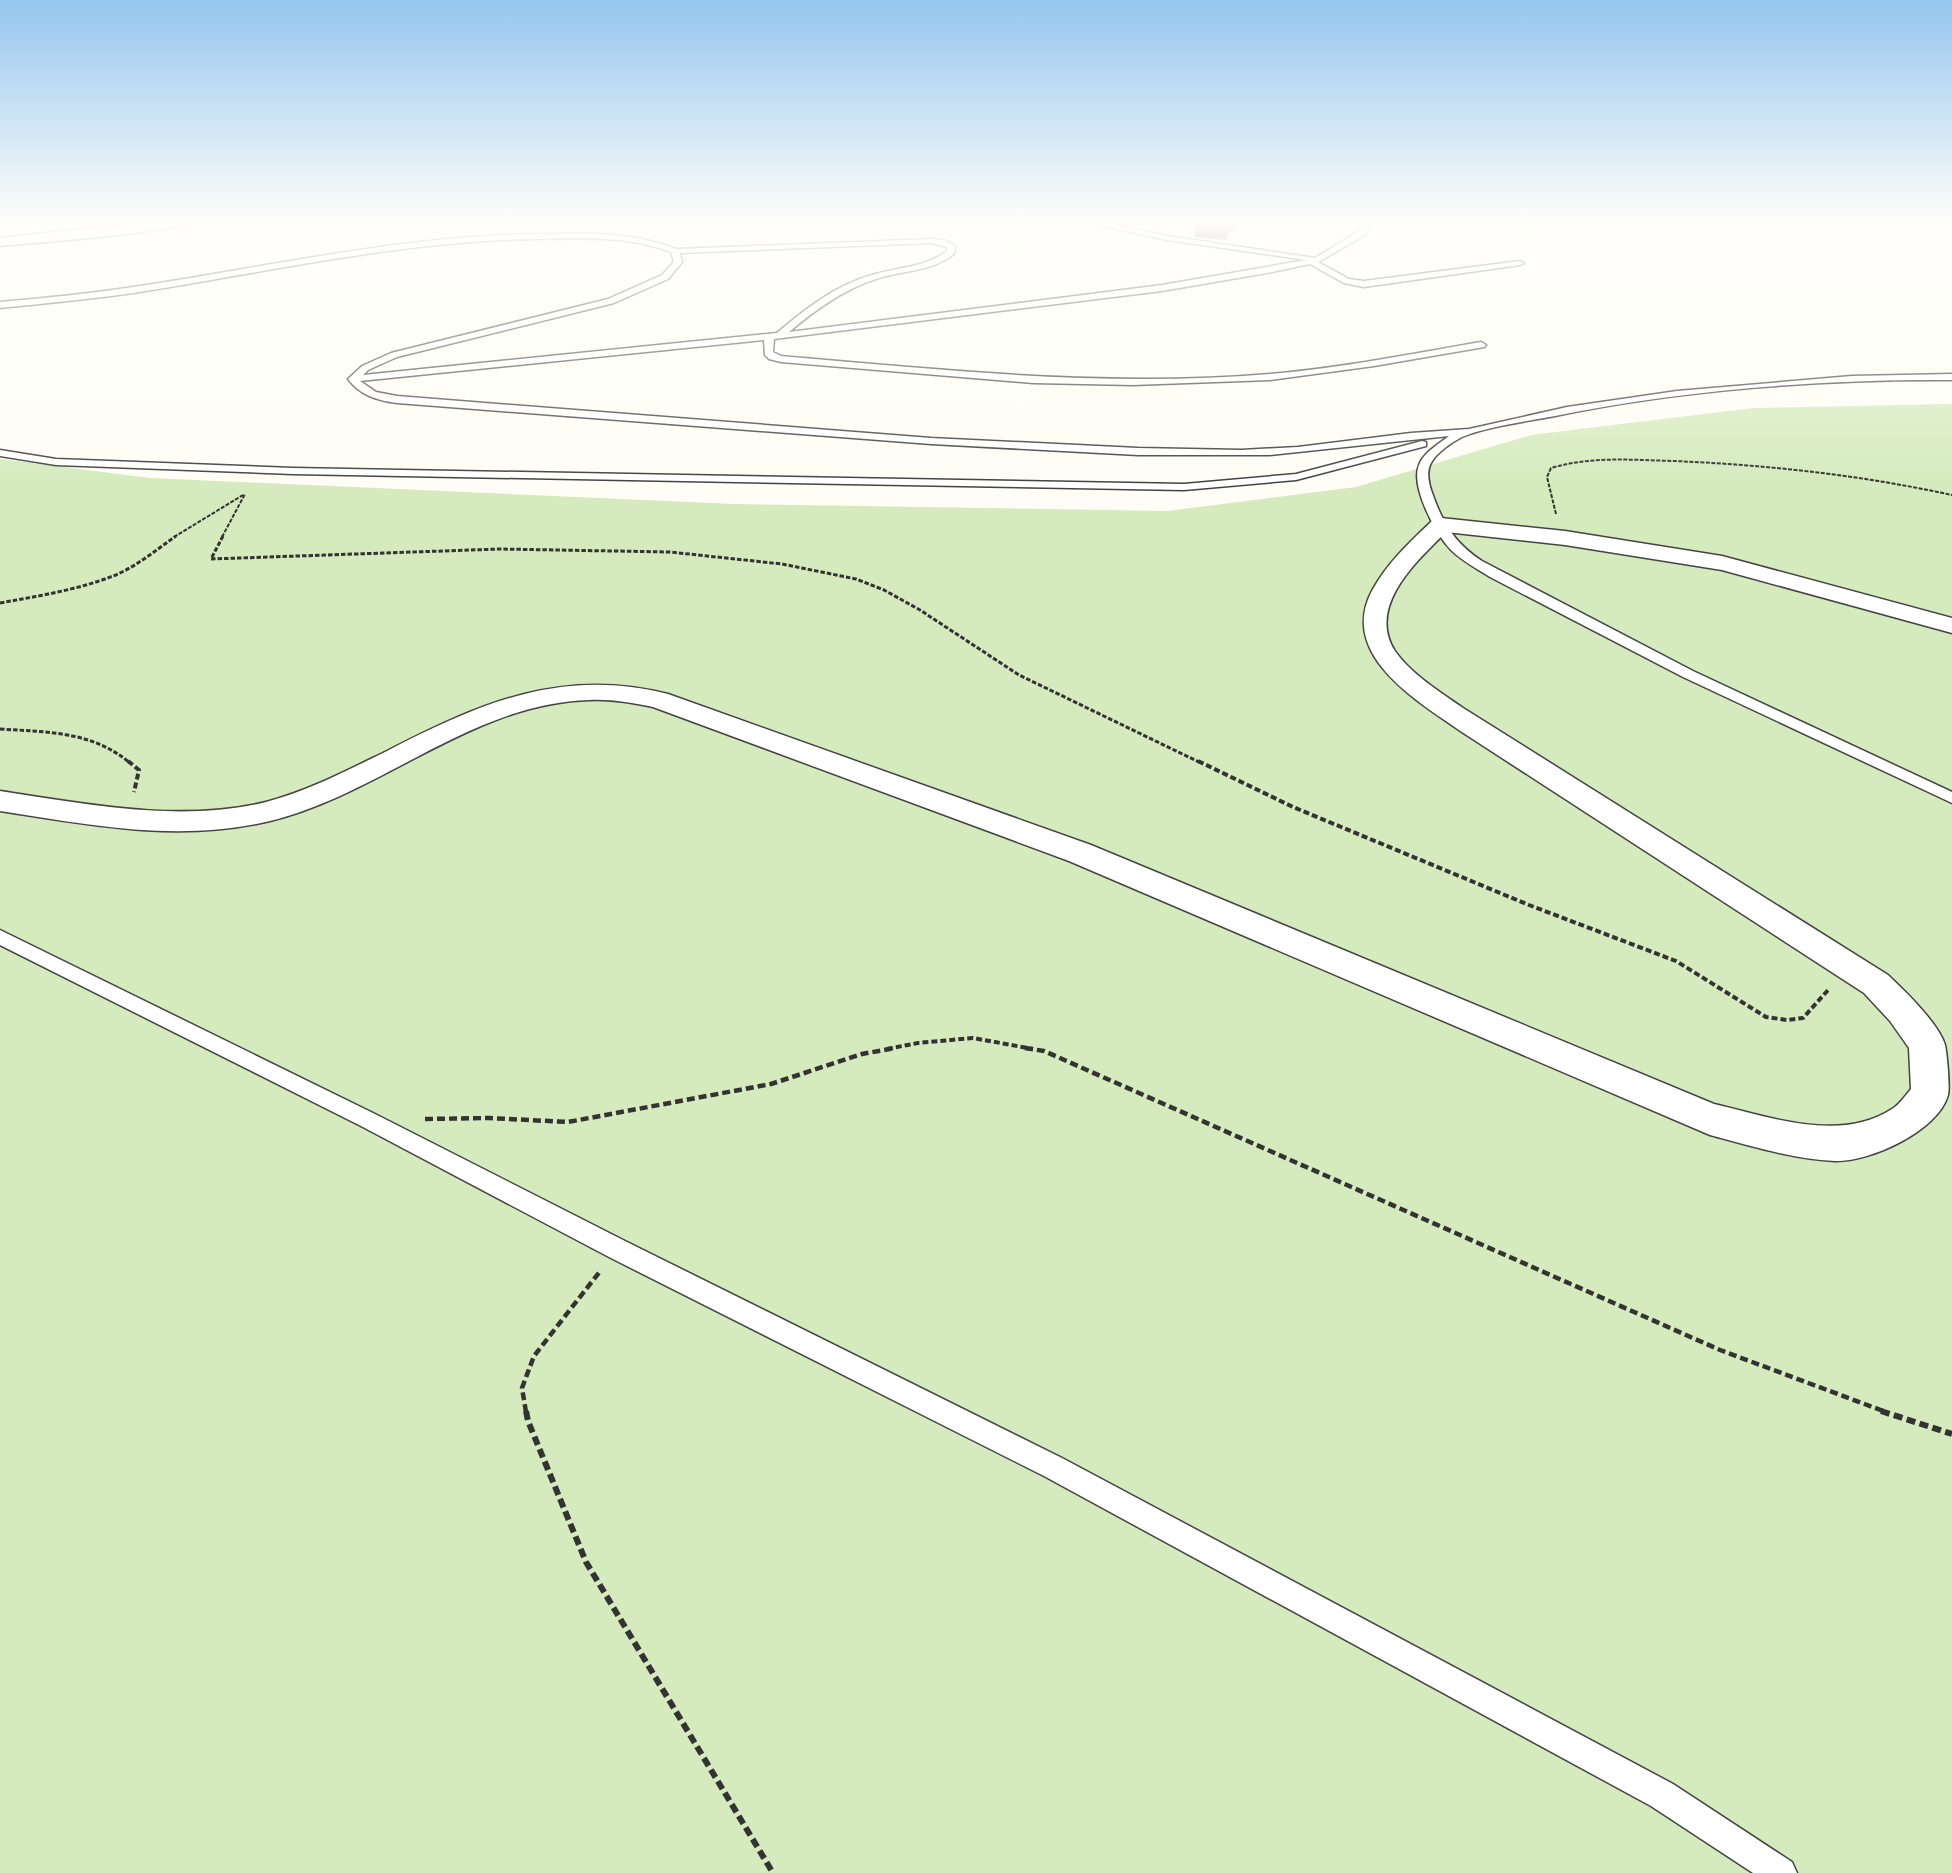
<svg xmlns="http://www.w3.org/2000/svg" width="1952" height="1873" viewBox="0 0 1952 1873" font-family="Georgia,serif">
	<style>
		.green { fill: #d5ebbd }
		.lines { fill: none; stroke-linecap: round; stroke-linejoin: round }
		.service-casing { stroke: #444; stroke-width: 3 }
		.minor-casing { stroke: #444; stroke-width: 3 }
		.path-far4 { stroke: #333; stroke-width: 2; stroke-dasharray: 4 1.5; stroke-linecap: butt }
		.path-far3 { stroke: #333; stroke-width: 3; stroke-dasharray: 4.5 2; stroke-linecap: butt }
		.path-far2 { stroke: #333; stroke-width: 4; stroke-dasharray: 6 3; stroke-linecap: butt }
		.path-far1 { stroke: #333; stroke-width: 4.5; stroke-dasharray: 8 4; stroke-linecap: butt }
		.path { stroke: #333; stroke-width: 6; stroke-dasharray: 9 4.5; stroke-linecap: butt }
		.service { fill: #fff; fill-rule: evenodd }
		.minor { fill: #fff; fill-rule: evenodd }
		.wall { fill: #4d4742 }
		.shaded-wall { fill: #3f3936 }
		.building { fill: #5a524d; stroke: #3f3936; stroke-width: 1.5 }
	</style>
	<rect width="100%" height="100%" fill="#fffdf5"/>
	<path class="green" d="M1952 404V1873H0V459L150 478 735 504 1167 511 1356 487 1531 435 1753 408Z"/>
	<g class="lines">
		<g class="service-casing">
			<g id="service">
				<path d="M1367 219H1375L1365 235 1318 262 1349 279 1364 281 1520 261 1524 263 1520 265 1364 287 1344 283 1310 264 1267 273 1162 291 774 339 773 352 781 356C944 370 1107 388 1270 374 1341 368 1411 354 1481 342L1486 345 1484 347 1374 366 1270 380 1133 385 1033 383 781 362 769 359 765 355 764 340 360 381 376 392 397 396 931 438 1138 448 1241 450 1298 447 1411 433 1469 429 1567 407 1677 391 1852 376 1952 374V380C1823 379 1681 390 1555 416 1529 421 1484 427 1462 437 1452 442 1436 453 1431 463 1425 473 1430 488 1434 498 1444 526 1457 545 1482 561L1693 671 1952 792V803L1683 677 1490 577C1476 568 1462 561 1451 550 1436 535 1410 486 1419 465 1424 452 1439 444 1449 436L1269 455H1138L931 444 397 403C377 400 361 396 348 379L362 366 391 353 608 299 662 275 674 262 671 252C629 236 582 238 537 239 402 241 272 271 140 292 94 299 47 303 0 308V302C47 298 94 293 140 286 272 266 402 236 537 234 583 233 632 231 676 249L931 239 944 240 955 246 954 254C931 272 903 270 876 279 844 289 815 310 789 332L1162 285 1306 260 1167 240 1102 226 1101 224 1105 222 1167 236 1315 258 1359 231ZM931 243 947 247V251C925 268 897 267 872 275 836 285 805 309 777 333L363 375 368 370 397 357 614 303 668 279 682 262 680 253Z"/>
				<path d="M1422 441 1426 442V446L1296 480 1184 490 293 474 56 465 0 456V450L56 459 293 468 1184 484 1296 474Z"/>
				<path d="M0 930 375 1114 625 1241 1062 1458 1673 1784 1792 1862 1797 1873H1753L1651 1806 1044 1476 609 1257 361 1126 0 945Z"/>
			</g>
		</g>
		<g class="minor-casing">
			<g id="minor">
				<path d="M170 219H200C187 232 29 243 0 246V238Z"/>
				<path d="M1441 518 1565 531 1722 556 1952 618V633L1722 570 1565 545 1446 532C1418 560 1366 606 1395 651 1411 674 1440 692 1463 708L1888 975C1904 990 1939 1024 1945 1045 1947 1054 1950 1087 1948 1095 1938 1131 1870 1162 1835 1161 1793 1159 1751 1146 1710 1135L1069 861 653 707C632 703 611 699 590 700 472 703 381 794 270 821 180 843 89 825 0 811V791C87 804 179 823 266 802 308 791 348 770 387 751 480 703 562 667 668 694L1091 845 1714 1104C1770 1117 1840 1143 1892 1109 1899 1105 1905 1096 1911 1089L1909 1048 1890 1021 1864 993 1465 734C1419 702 1336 655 1373 589 1388 562 1411 541 1433 520Z"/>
			</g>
		</g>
		<g class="path-far4">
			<path d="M1556 514 1547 477 1551 468C1592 456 1632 460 1674 461 1768 465 1860 475 1952 495"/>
			<path d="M174 537 243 495"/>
			<path d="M222 537 245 494"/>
		</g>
		<g class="path-far3">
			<path d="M223 536 211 559 500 549 670 552 782 564 856 579 884 590 920 610 1019 675 1201 763"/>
			<path d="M0 603C38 596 77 590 113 576 136 567 156 550 176 536"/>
			<path d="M0 729C47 732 92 731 130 763"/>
		</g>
		<g class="path-far2">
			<path d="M128 761 139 770 134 792"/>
			<path d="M1198 761 1293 807 1529 905 1676 961 1766 1017 1787 1020 1803 1018 1829 989"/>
			<path d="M887 1049 918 1043 973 1038 1033 1049"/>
		</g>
		<g class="path-far1">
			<path d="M1025 1048 1044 1051 1720 1350 1886 1412"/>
			<path d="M425 1119 489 1118 568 1122 771 1084 862 1054 895 1048"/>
			<path d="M526 1412 522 1388 534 1356 601 1270"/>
		</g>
		<g class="path">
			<path d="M526 1411 528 1421 586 1562 773 1873"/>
			<path d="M1881 1411 1952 1434"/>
		</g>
		<use href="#service" class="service"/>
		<use href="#minor" class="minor"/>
	</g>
	<path class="wall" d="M1200 219H1240L1236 231H1230L1226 240 1194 237 1195 230Z"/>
	<path class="shaded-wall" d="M1231 224 1230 231 1226 240 1227 233Z"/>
	<path class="building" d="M1200 219H1239L1237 225 1231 224 1227 233 1195 230Z"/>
	<linearGradient id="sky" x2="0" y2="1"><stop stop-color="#95c6ee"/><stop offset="0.46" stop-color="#fffefa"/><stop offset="1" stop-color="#fffefa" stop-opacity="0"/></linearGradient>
	<rect width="1952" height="481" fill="url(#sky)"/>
</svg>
